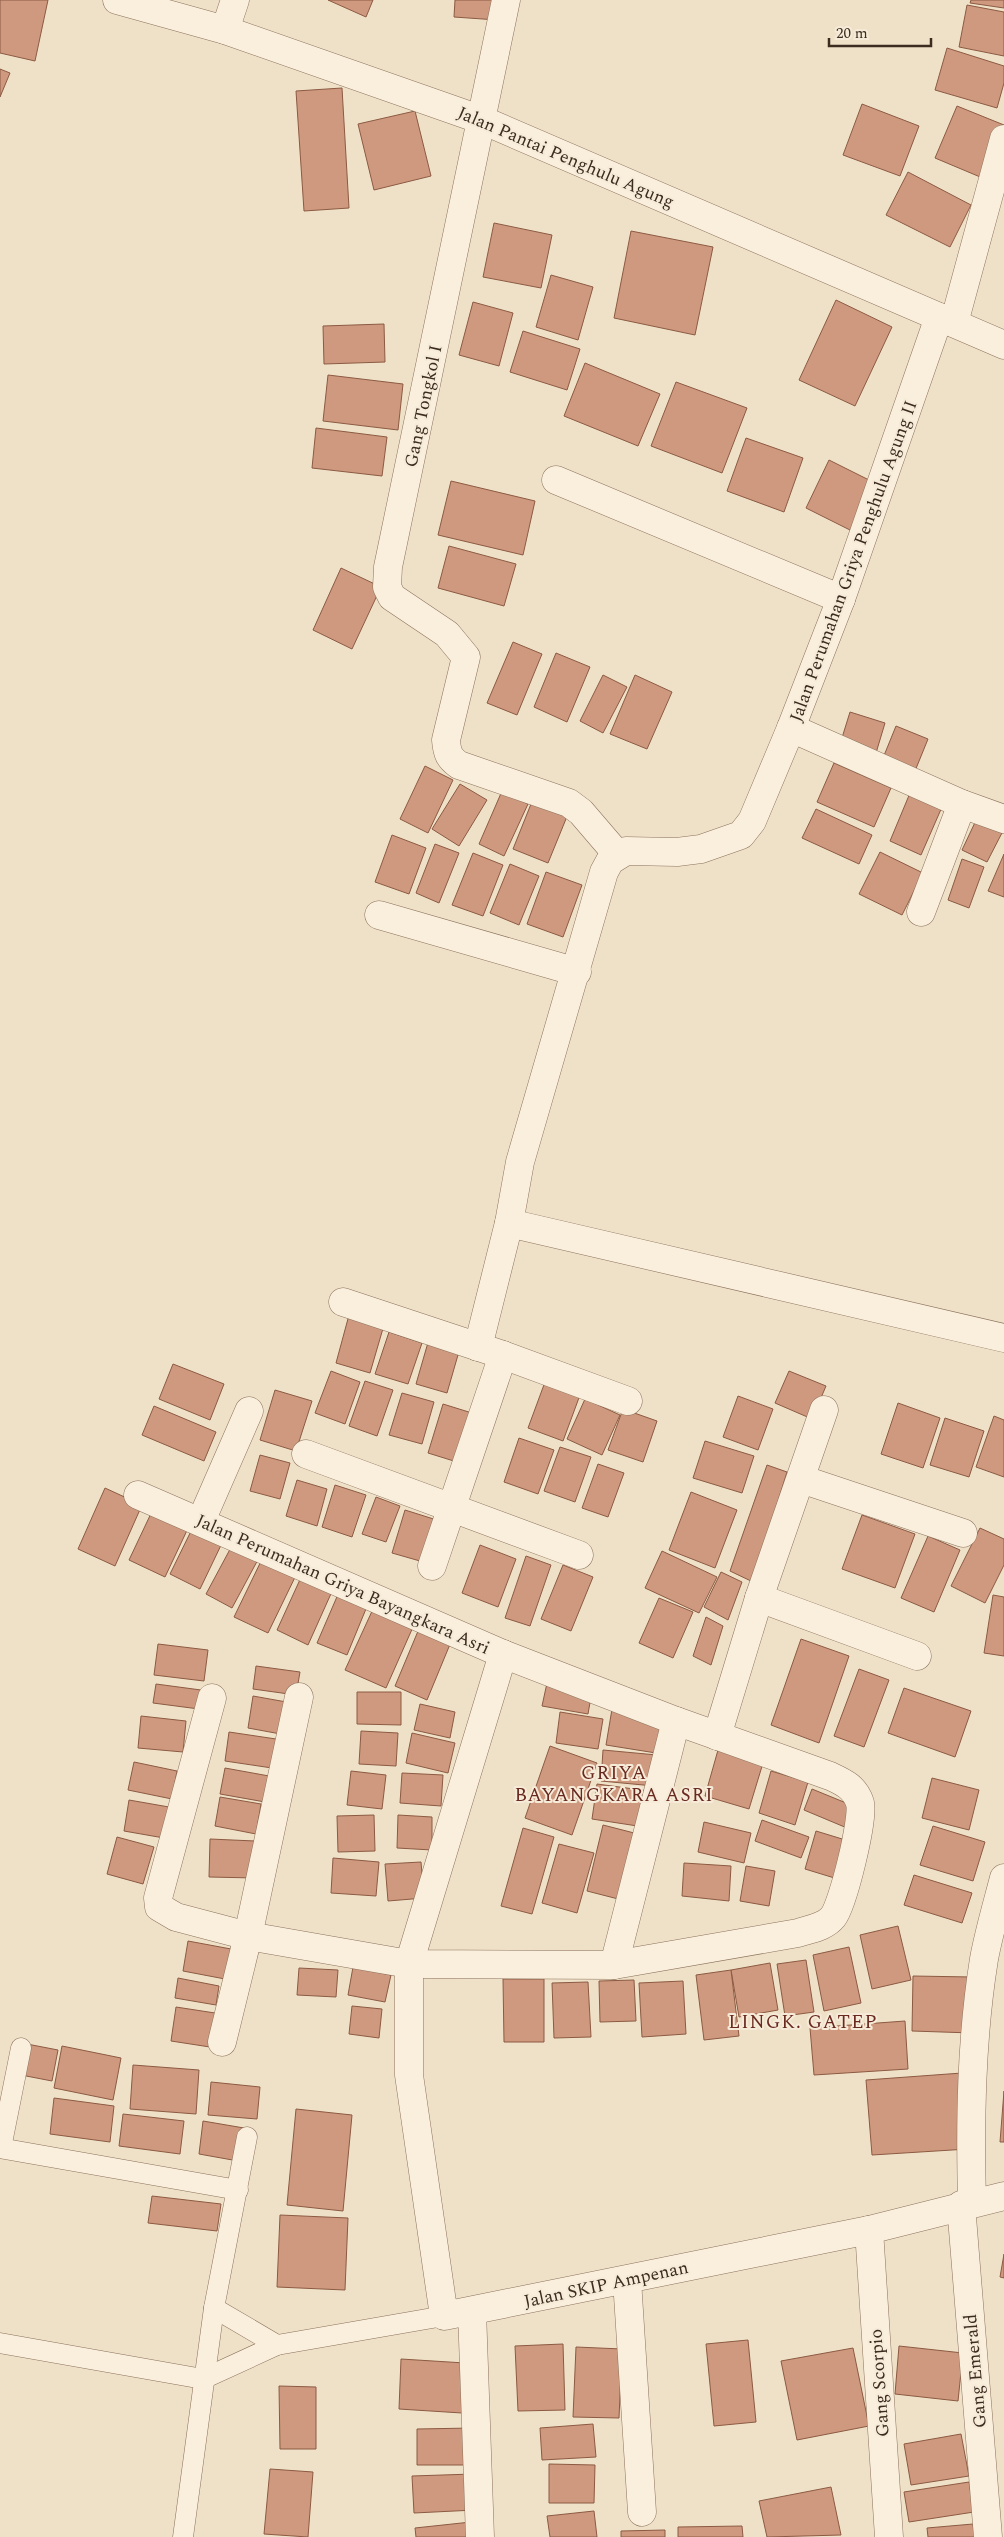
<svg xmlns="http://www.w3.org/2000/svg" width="1004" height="2537" viewBox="0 0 1004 2537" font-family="Spectral,serif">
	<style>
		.building { fill: #ce997e; stroke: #8c5a42 }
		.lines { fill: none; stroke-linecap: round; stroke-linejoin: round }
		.service-casing { stroke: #8c725d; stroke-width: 21 }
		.minor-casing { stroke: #8c725d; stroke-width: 29 }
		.service { stroke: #f9efdc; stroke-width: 20 }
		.minor { stroke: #f9efdc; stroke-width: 28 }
		.labels { text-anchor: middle; stroke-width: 4; stroke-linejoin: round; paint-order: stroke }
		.street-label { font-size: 18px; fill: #3c2c20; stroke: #f6ebd8 }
		.neighbourhood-label { font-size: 19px; letter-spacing: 1px; fill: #69291f; stroke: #f6ebd8 }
	</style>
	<rect width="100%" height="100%" fill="#efe1c8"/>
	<g class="building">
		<path d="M0 0H48L35 61 0 53Z"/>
		<path d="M328 0H373L366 17Z"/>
		<path d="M455 0H498L497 20 454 17Z"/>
		<path d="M971 0H1004V8L970 3Z"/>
		<path d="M967 5 1004 12V56L959 47Z"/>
		<path d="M947 48 1004 66V83L997 108 935 90Z"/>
		<path d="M0 69 10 73 0 97Z"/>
		<path d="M342 88 349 208 304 211 296 91Z"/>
		<path d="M862 104 919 126 900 176 843 155Z"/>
		<path d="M957 106 1004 125 985 179 935 158Z"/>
		<path d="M415 111 431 176 374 190 358 124Z"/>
		<path d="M908 172 971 205 950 247 886 215Z"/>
		<path d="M494 223 552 235 541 288 483 277Z"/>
		<path d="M631 231 713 247 695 335 614 318Z"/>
		<path d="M551 275 593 287 578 340 536 327Z"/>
		<path d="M836 300 892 327 855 406 799 380Z"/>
		<path d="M473 302 513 313 499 366 459 355Z"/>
		<path d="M384 324 385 362 324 364 323 326Z"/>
		<path d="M523 331 580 349 567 390 510 372Z"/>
		<path d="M585 363 660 394 638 446 564 416Z"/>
		<path d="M328 375 403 384 398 430 323 421Z"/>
		<path d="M676 382 747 408 722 473 651 446Z"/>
		<path d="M316 428 387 437 382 476 312 468Z"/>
		<path d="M746 438 803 458 784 512 727 491Z"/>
		<path d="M829 460 875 483 852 531 806 508Z"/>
		<path d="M451 481 535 501 523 555 438 535Z"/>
		<path d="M449 546 516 564 504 606 438 588Z"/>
		<path d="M341 568 381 587 352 649 313 630Z"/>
		<path d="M513 642 542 654 517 715 487 703Z"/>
		<path d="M556 653 590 667 567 722 534 707Z"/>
		<path d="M603 675 627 687 603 733 580 721Z"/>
		<path d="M635 675 672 692 647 749 610 734Z"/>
		<path d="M850 712 885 723 876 753 841 741Z"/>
		<path d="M896 726 928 739 915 771 883 758Z"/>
		<path d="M834 763 891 788 874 827 817 802Z"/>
		<path d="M425 766 453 780 428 833 400 819Z"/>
		<path d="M460 784 487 800 459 846 432 829Z"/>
		<path d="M502 791 528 804 504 856 479 844Z"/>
		<path d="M910 793 942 807 921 855 890 841Z"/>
		<path d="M533 799 568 814 548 863 513 849Z"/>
		<path d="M816 809 872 835 859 864 802 838Z"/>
		<path d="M979 814 1004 829 987 862 962 850Z"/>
		<path d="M392 835 426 848 409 894 375 882Z"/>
		<path d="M435 844 459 853 439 903 416 893Z"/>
		<path d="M880 852 923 873 902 915 859 894Z"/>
		<path d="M473 853 503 865 483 916 452 905Z"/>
		<path d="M1004 854V897L988 891Z"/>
		<path d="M962 859 984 867 969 908 948 900Z"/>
		<path d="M510 864 539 876 519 925 490 913Z"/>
		<path d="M546 872 582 885 563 937 527 924Z"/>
		<path d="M349 1315 384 1325 370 1373 336 1363Z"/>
		<path d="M389 1332 422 1343 408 1384 375 1374Z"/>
		<path d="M429 1339 460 1348 447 1393 416 1384Z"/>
		<path d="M173 1364 224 1384 210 1420 159 1399Z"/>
		<path d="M331 1371 360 1382 345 1424 315 1413Z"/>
		<path d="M789 1371 826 1386 812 1419 775 1403Z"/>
		<path d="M365 1381 393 1390 377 1436 349 1426Z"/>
		<path d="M545 1382 580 1395 563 1441 528 1428Z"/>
		<path d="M275 1390 312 1401 296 1451 260 1440Z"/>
		<path d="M402 1393 434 1402 422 1444 389 1435Z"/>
		<path d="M738 1396 773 1409 758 1450 723 1437Z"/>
		<path d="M585 1399 620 1415 602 1455 567 1439Z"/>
		<path d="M898 1403 940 1418 923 1468 881 1454Z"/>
		<path d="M443 1404 472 1413 457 1462 428 1453Z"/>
		<path d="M154 1406 216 1432 204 1461 142 1435Z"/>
		<path d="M623 1409 657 1421 643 1462 608 1450Z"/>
		<path d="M994 1416 1004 1420V1477L976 1467Z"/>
		<path d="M945 1418 984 1431 969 1477 930 1465Z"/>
		<path d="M519 1438 554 1450 538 1494 504 1482Z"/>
		<path d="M705 1441 754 1456 742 1493 693 1478Z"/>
		<path d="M560 1447 591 1457 575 1502 544 1491Z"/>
		<path d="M260 1455 290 1463 280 1499 250 1491Z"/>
		<path d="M598 1464 624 1473 608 1517 582 1508Z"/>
		<path d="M767 1465 787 1472 753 1582 730 1571Z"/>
		<path d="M297 1480 327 1489 317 1526 286 1516Z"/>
		<path d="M335 1485 366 1495 352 1537 322 1527Z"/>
		<path d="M105 1488 142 1505 115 1566 78 1549Z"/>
		<path d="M691 1492 737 1510 715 1568 669 1550Z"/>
		<path d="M376 1497 400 1506 386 1542 362 1534Z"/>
		<path d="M155 1505 191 1522 165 1577 129 1560Z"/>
		<path d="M405 1510 440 1521 427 1563 392 1553Z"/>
		<path d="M862 1515 915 1534 895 1588 842 1569Z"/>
		<path d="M194 1525 224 1539 200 1589 170 1574Z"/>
		<path d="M980 1528 1004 1539V1565L985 1603 951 1586Z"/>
		<path d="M928 1536 960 1550 934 1612 901 1598Z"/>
		<path d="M235 1540 261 1554 232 1608 206 1594Z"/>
		<path d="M480 1545 516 1559 498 1607 462 1593Z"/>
		<path d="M662 1551 717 1577 699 1613 645 1588Z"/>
		<path d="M265 1553 299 1569 268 1633 234 1617Z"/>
		<path d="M526 1556 551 1565 530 1626 505 1618Z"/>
		<path d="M563 1565 593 1577 571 1631 541 1619Z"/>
		<path d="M721 1572 742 1582 728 1620 704 1607Z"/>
		<path d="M303 1573 334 1587 308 1645 277 1630Z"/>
		<path d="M339 1592 368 1604 347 1655 317 1643Z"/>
		<path d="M993 1595 1004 1597V1656L984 1653Z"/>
		<path d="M659 1598 693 1612 673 1658 639 1643Z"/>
		<path d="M373 1609 413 1627 386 1688 345 1670Z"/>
		<path d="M706 1617 723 1626 711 1665 693 1656Z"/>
		<path d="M421 1624 453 1637 427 1700 395 1686Z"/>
		<path d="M801 1639 849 1656 819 1743 771 1725Z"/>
		<path d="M158 1644 208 1650 204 1681 154 1675Z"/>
		<path d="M256 1666 300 1672 296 1695 253 1689Z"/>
		<path d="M859 1669 889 1680 864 1747 834 1736Z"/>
		<path d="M547 1683 592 1691 588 1714 542 1706Z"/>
		<path d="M156 1684 201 1690 199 1709 153 1703Z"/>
		<path d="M904 1688 971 1711 955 1757 888 1733Z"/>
		<path d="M357 1692H401V1725L357 1724Z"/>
		<path d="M253 1696 292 1703 286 1735 248 1728Z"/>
		<path d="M420 1704 455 1712 450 1738 414 1730Z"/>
		<path d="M612 1709 662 1718 656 1753 606 1745Z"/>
		<path d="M560 1712 603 1719 598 1749 556 1743Z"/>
		<path d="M141 1716 186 1721 183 1752 138 1748Z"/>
		<path d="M361 1731 398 1733 396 1766 359 1764Z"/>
		<path d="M229 1732 276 1739 272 1768 225 1761Z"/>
		<path d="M412 1733 455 1743 448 1773 406 1763Z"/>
		<path d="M550 1746 597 1763 572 1835 525 1818Z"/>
		<path d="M603 1750 657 1755 654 1786 601 1781Z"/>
		<path d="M718 1750 763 1763 749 1809 705 1796Z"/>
		<path d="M134 1762 177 1771 172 1799 128 1790Z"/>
		<path d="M225 1768 269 1776 265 1802 220 1794Z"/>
		<path d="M351 1771 386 1775 382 1809 347 1805Z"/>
		<path d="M771 1771 808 1782 795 1825 759 1813Z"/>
		<path d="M402 1773 443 1775 441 1806 400 1803Z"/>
		<path d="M932 1778 979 1790 969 1830 922 1818Z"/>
		<path d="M597 1784 649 1791 644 1827 592 1819Z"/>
		<path d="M812 1789 856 1807 847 1828 804 1810Z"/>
		<path d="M220 1797 261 1804 256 1834 215 1826Z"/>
		<path d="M129 1800 169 1807 164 1838 124 1831Z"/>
		<path d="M374 1815 375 1851 338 1852 337 1816Z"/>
		<path d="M398 1815 432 1817V1850L397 1848Z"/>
		<path d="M762 1820 809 1837 801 1858 755 1841Z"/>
		<path d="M704 1822 751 1833 744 1863 698 1852Z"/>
		<path d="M603 1825 642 1835 626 1901 587 1891Z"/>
		<path d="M933 1826 985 1842 973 1881 920 1865Z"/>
		<path d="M523 1828 554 1837 532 1914 501 1906Z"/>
		<path d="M816 1831 852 1842 841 1880 805 1869Z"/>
		<path d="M117 1837 154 1847 143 1884 107 1874Z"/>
		<path d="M210 1839 255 1841V1878L209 1877Z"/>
		<path d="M559 1844 594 1853 577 1913 542 1903Z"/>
		<path d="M333 1858 379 1862 376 1896 331 1893Z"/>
		<path d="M421 1862 424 1898 388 1901 385 1864Z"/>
		<path d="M684 1863 731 1866 729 1901 682 1896Z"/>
		<path d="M746 1866 775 1871 769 1906 740 1901Z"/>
		<path d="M914 1875 972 1893 962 1923 904 1905Z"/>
		<path d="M898 1926 911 1980 872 1989 860 1935Z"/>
		<path d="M188 1941 231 1949 225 1979 183 1971Z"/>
		<path d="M849 1947 861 2003 824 2011 813 1955Z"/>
		<path d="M806 1960 814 2012 785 2016 777 1964Z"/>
		<path d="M770 1963 778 2010 739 2017 731 1970Z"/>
		<path d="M353 1967 391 1975 385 2002 348 1995Z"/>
		<path d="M299 1968 338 1970 336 1997 297 1995Z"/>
		<path d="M731 1970 739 2036 704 2040 696 1975Z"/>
		<path d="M913 1976 972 1977V2033L912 2031Z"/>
		<path d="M178 1978 219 1986 216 2005 175 1998Z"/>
		<path d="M503 1979H544V2042H504Z"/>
		<path d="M634 1980 636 2021 600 2022 599 1981Z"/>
		<path d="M683 1981 686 2034 642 2037 639 1983Z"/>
		<path d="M588 1982 591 2037 554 2038 552 1983Z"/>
		<path d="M352 2006 382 2009 379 2038 349 2034Z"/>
		<path d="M176 2007 215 2013 210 2047 171 2041Z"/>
		<path d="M905 2021 908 2069 814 2075 810 2028Z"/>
		<path d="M27 2044 58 2050 52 2081 21 2075Z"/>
		<path d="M62 2046 121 2058 113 2100 54 2088Z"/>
		<path d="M133 2065 199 2070 196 2114 130 2109Z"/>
		<path d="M962 2073 968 2149 872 2155 866 2080Z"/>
		<path d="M211 2082 260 2087 257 2119 208 2115Z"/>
		<path d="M1004 2091V2142H1000Z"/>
		<path d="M54 2098 114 2106 110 2142 50 2134Z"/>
		<path d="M296 2109 352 2115 343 2211 287 2205Z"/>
		<path d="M123 2114 184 2121 180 2154 119 2146Z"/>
		<path d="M203 2121 244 2128 238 2161 199 2154Z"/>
		<path d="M152 2196 221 2204 217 2231 148 2223Z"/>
		<path d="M280 2215 348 2218 345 2290 277 2287Z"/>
		<path d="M1004 2254V2278L1000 2277Z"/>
		<path d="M748 2340 756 2422 714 2426 706 2344Z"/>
		<path d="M563 2344 565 2410 518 2411 515 2346Z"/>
		<path d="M899 2346 963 2353 958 2401 895 2394Z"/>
		<path d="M576 2347 622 2349 619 2418 573 2417Z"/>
		<path d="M853 2348 869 2426 797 2440 781 2361Z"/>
		<path d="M401 2359 465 2363 462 2413 399 2409Z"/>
		<path d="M279 2386 316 2387V2449H280Z"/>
		<path d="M593 2424 596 2457 542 2460 540 2428Z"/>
		<path d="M472 2428V2465H417V2429Z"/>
		<path d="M961 2434 969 2476 911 2485 904 2444Z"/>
		<path d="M549 2464 595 2465 594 2503H549Z"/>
		<path d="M270 2469 313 2472 308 2537 264 2534Z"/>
		<path d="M473 2474 475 2510 414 2513 412 2476Z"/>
		<path d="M969 2482 974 2512 909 2522 904 2492Z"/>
		<path d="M831 2487 841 2535 767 2537 759 2501Z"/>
		<path d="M594 2511 597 2537H550L547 2516Z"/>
		<path d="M471 2522 473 2537H416L415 2528Z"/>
		<path d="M973 2524 975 2537H928L927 2528Z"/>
		<path d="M742 2526 743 2537H678V2527Z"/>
		<path d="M665 2530V2537H621V2531Z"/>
	</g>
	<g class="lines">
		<g class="service-casing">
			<g id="service">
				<path d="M0 2148 238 2190"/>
				<path d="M1 2148 21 2048"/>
				<path d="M214 2308 277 2345 444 2316"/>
				<path d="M0 2343 203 2379 277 2345"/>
				<path d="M183 2537 214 2308 247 2137"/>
			</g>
		</g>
		<g class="minor-casing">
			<g id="minor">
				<path d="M117 0 225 30 482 120 1004 345"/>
				<path d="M506 0 388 567 387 587 392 597 447 634 466 657 446 740C447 753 449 758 459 765L569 803 581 812 617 854"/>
				<path d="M225 30 235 0"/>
				<path d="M954 323 1004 139"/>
				<path d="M556 480 841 599"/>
				<path d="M791 728 962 804 1004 819"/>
				<path d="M921 912 962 804"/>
				<path d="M379 915 577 972"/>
				<path d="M509 1223 1004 1338"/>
				<path d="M343 1302 503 1355 628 1401"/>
				<path d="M478 1347 509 1223 520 1162 604 872 610 861 626 851 677 852 701 849 741 835 752 821 791 728 841 599 939 317"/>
				<path d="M306 1454 579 1555"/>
				<path d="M801 1479 963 1533"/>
				<path d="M138 1495 503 1654 676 1721 830 1776C843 1782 855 1787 860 1803 864 1819 843 1904 833 1917 825 1927 810 1929 798 1933L614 1965 409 1964 248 1936 176 1917 159 1907 158 1898 212 1698"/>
				<path d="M201 1521 249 1411"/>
				<path d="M432 1566 503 1355"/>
				<path d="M759 1598 917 1656"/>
				<path d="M503 1654 409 1964V2075L444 2316 869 2230 1004 2196"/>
				<path d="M717 1736 759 1598 824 1410"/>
				<path d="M614 1965 676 1721"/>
				<path d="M222 2042 248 1936 299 1697"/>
				<path d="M972 2203C970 2121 971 2040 984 1959 989 1932 997 1905 1004 1878"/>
				<path d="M961 2205 988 2537"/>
				<path d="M869 2230 889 2537"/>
				<path d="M627 2280 642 2512"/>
				<path d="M472 2311 480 2537"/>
			</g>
		</g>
		<use href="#service" class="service"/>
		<use href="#minor" class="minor"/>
	</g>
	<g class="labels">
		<g class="street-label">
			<text transform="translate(566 157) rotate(23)" y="6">Jalan Pantai Penghulu Agung</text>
			<text transform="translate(423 406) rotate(-78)" y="6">Gang Tongkol I</text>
			<text transform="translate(853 561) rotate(-70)" y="6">Jalan Perumahan Griya Penghulu Agung II</text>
			<text transform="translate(343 1584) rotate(24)" y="6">Jalan Perumahan Griya Bayangkara Asri</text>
			<text transform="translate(606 2284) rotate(-12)" y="6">Jalan SKIP Ampenan</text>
			<text transform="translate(975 2371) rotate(-95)" y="6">Gang Emerald</text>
			<text transform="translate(879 2383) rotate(-94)" y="6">Gang Scorpio</text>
		</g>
		<g class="neighbourhood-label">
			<text x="614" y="1779">GRIYA<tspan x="614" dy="22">BAYANGKARA ASRI</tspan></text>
			<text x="803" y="2028">LINGK. GATEP</text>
		</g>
	</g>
	<path d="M829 38v8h102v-8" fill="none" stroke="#3c2c20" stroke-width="2.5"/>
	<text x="836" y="38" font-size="15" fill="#3c2c20" stroke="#f6ebd8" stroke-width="4" paint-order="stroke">20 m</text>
</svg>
